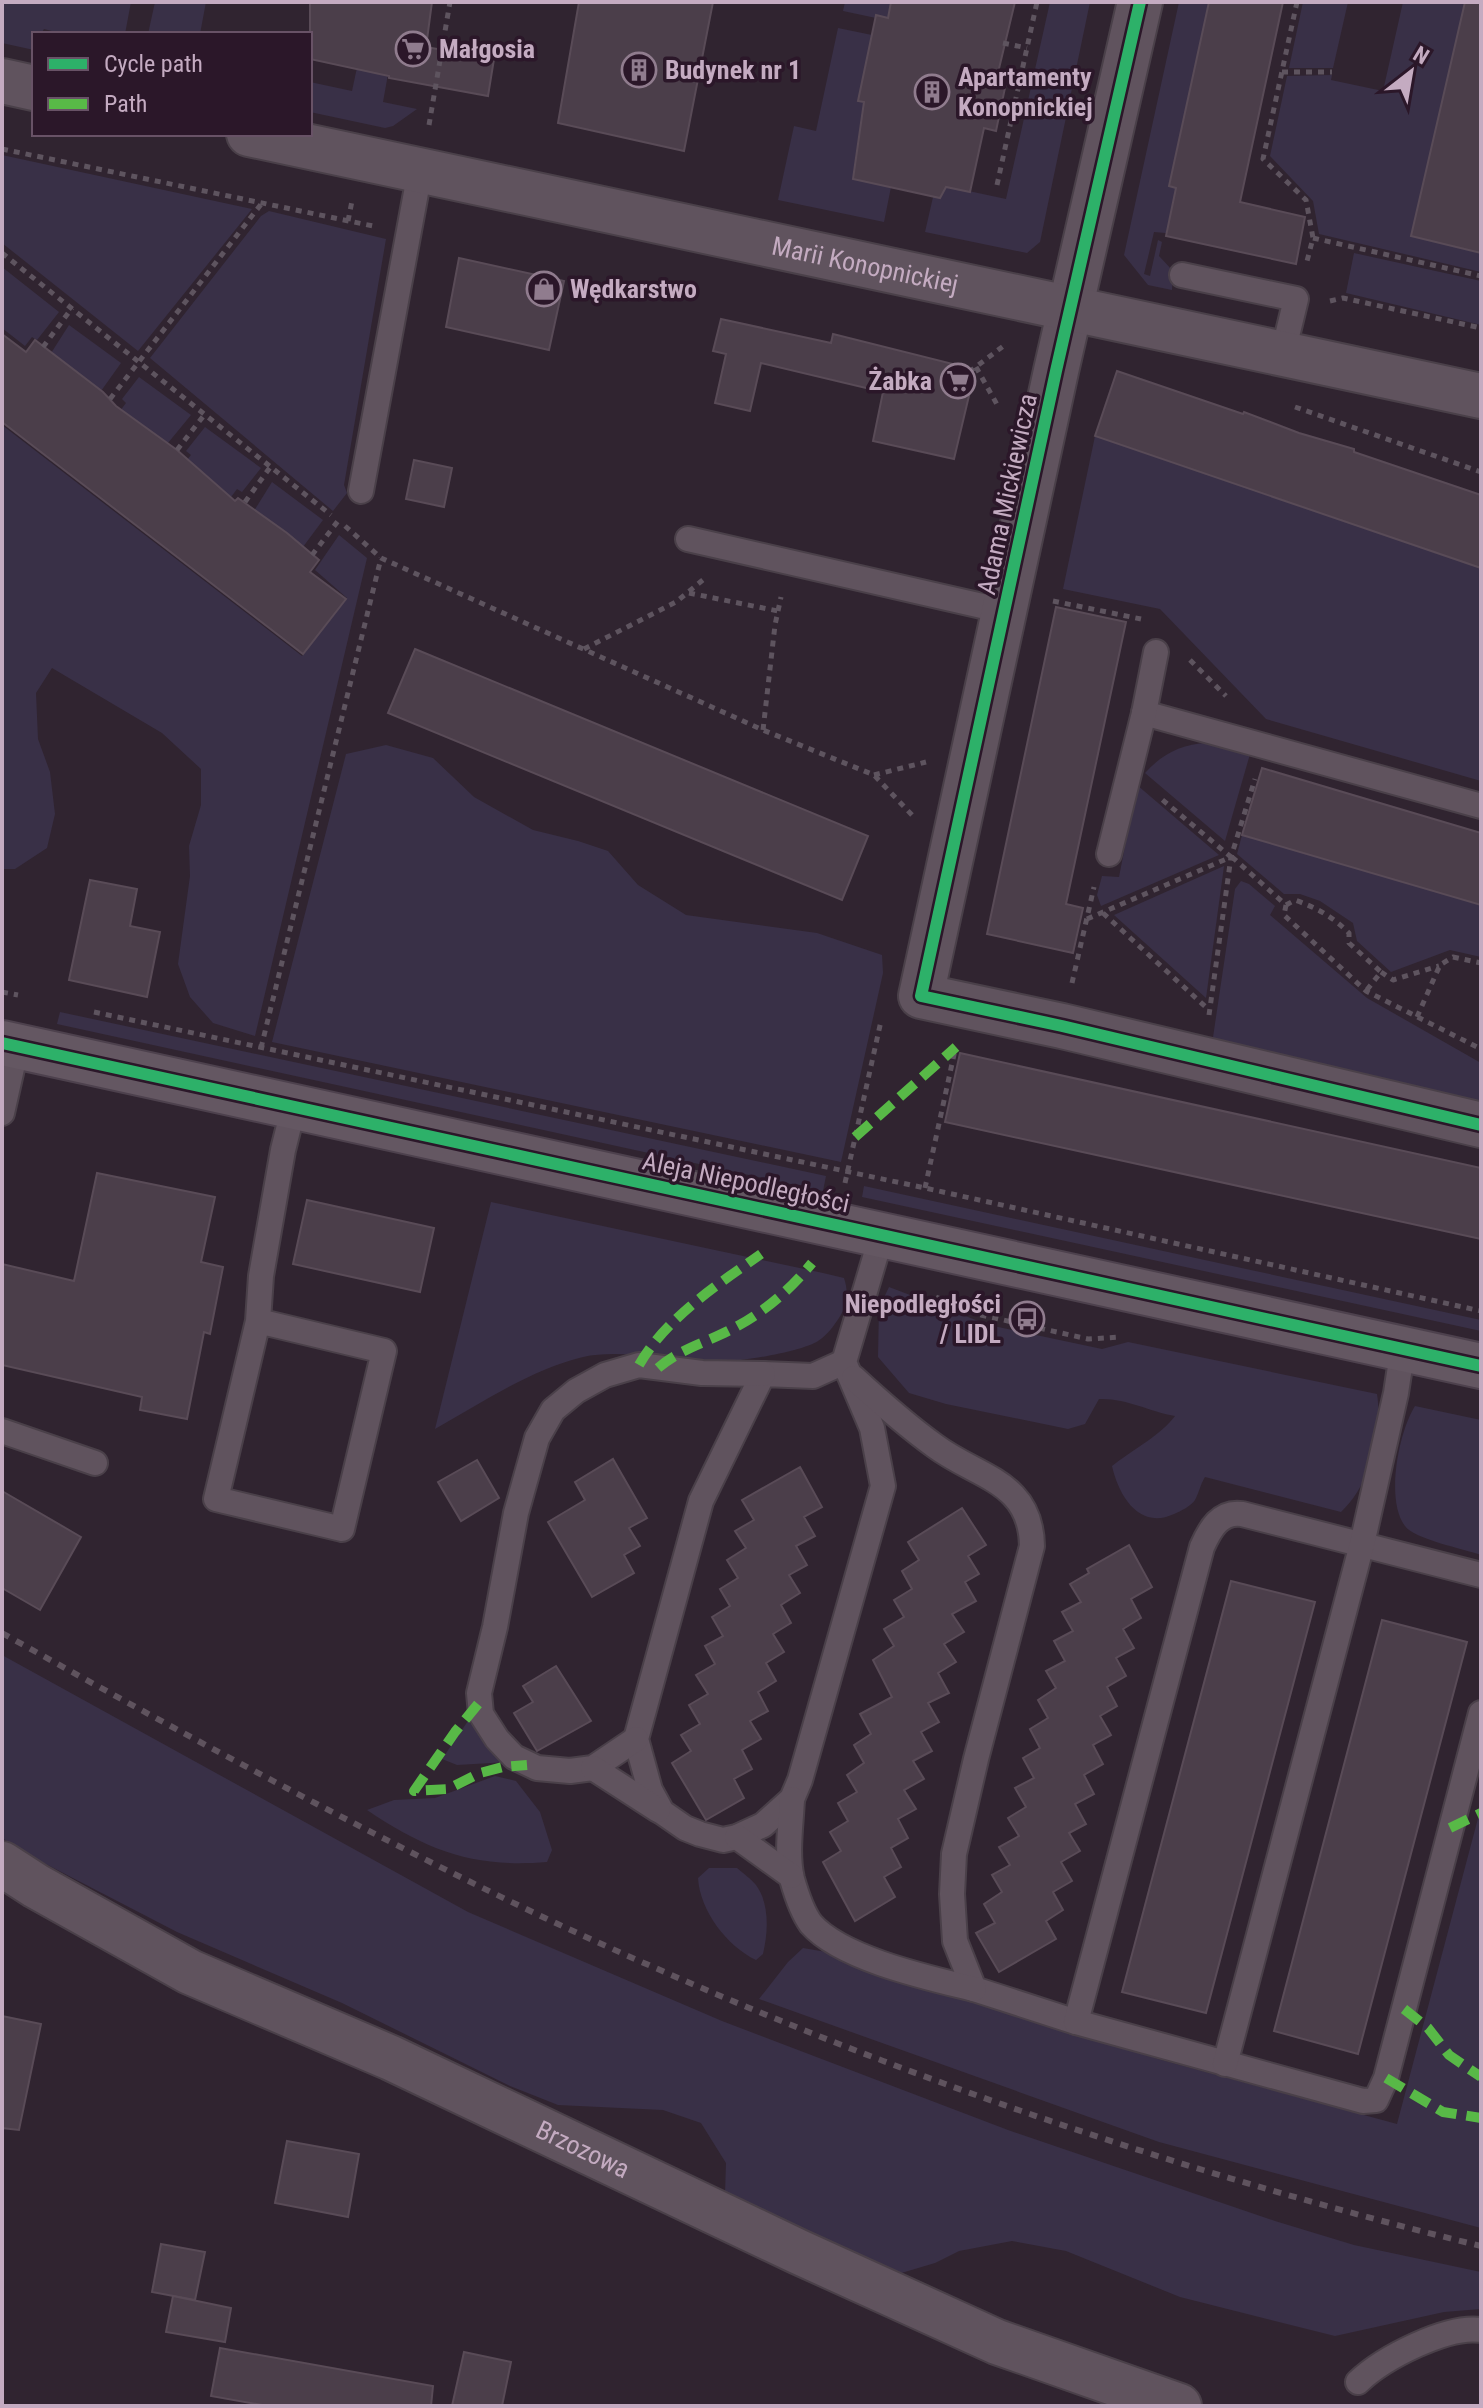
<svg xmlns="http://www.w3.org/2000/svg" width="1483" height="2408" viewBox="0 0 1483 2408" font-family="'Roboto Condensed',sans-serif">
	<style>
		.green { fill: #393047 }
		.building { fill: #4b3e4a; stroke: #594b57; stroke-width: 2 }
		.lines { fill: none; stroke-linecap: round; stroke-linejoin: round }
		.lane-casing { stroke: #4a4049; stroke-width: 28 }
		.street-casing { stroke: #4a4049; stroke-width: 48 }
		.secondary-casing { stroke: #4d414d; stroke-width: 48 }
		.path { stroke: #5e545f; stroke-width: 5; stroke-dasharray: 6 6; stroke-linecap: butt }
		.lane { stroke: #60535e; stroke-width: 24 }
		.street { stroke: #60535e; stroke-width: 44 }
		.secondary { stroke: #645762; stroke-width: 44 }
		.rail { stroke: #5f535e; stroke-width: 6; stroke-dasharray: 8 8; stroke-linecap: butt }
		.quiet { stroke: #58b947; stroke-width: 10; stroke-dasharray: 20 10; stroke-linecap: butt }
		.cycleway-casing { stroke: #2b1729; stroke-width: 17 }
		.cycleway { stroke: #2db169; stroke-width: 12 }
		.labels { text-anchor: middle; stroke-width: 7; stroke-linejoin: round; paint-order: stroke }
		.poi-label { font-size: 26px; font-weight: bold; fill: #c4abc1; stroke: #2b1729; text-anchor: start }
		.street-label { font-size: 26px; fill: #c4abc1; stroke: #2b1729 }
	</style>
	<rect width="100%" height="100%" fill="#302430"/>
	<g class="green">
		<path d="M2 2H131L125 34H64L44 29 41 34H34V50L2 43Z"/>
		<path d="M155 2H206L200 34H148Z"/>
		<path d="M371 2H401L383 102 417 109 393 126 385 128 310 112V82L352 91Z"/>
		<path d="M845 2H891L888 18 877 15 876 18 843 11Z"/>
		<path d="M1050 2H1090L1040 242 1027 253 925 232 936 184 1006 199Z"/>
		<path d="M1179 2H1209L1169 186 1176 188 1166 233 1154 232 1144 274 1150 276 1158 240 1162 242 1159 256 1173 271 1172 290 1148 285 1124 255Z"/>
		<path d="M1303 2H1348L1333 68H1289Z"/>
		<path d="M1403 2H1465L1411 236 1478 252 1481 241V272L1319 234 1313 201 1270 156 1287 76 1332 75 1331 80 1383 91Z"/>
		<path d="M838 28 872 35 858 101 869 103 853 178 891 187 884 222 778 200 794 126 816 131Z"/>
		<path d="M2 155 252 209 138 351 2 243Z"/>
		<path d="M269 211 386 239 344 485 347 493 333 511 150 358 261 216Z"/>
		<path d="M1354 253 1481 281V325L1346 293Z"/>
		<path d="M2 267 59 312 37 340 32 337 25 346 2 328Z"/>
		<path d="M69 325 121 363 96 398 46 361Z"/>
		<path d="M139 377 191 415 163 449 117 415 126 403 122 399Z"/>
		<path d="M2 425 302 656 347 598 315 570 339 535 367 558 255 1036 213 1023 190 997 178 964 190 876 189 846 201 805V769L162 733 52 668 36 693 38 739 50 772 55 814 47 848 15 869H2Z"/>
		<path d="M205 427 261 468 242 492 237 489 228 501 181 467 191 455 186 451Z"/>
		<path d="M1095 436 1481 568V781L1266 719 1160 609 1063 589Z"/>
		<path d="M272 482 323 520 297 555 249 519Z"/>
		<path d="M1207 743 1250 754 1225 841 1145 773C1162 754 1182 744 1207 743Z"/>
		<path d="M386 745 433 758 474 797 533 830 578 841 608 851 638 885 686 915 817 933 882 955 883 973 841 1162 272 1042 346 754Z"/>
		<path d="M1137 785 1219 855 1101 906 1097 895 1102 876 1119 877Z"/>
		<path d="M1242 835 1481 905V957L1450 950 1391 972 1357 941 1353 923 1320 901 1300 894H1284L1237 854Z"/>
		<path d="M1224 866 1206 998 1114 915Z"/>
		<path d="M1241 881 1249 884 1275 906 1270 915 1367 998 1481 1063V1111L1212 1044 1235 889Z"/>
		<path d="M60 1012 826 1176 823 1191 57 1024Z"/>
		<path d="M864 1186 1481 1320V1331L862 1197Z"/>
		<path d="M491 1202 823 1273 844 1278C849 1293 847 1305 839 1318 833 1327 827 1335 818 1341 799 1353 728 1364 705 1362 669 1360 619 1349 583 1357 532 1369 481 1403 435 1429Z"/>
		<path d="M889 1287 989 1325 1102 1349 1128 1342 1377 1394C1383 1433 1370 1486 1341 1512L1205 1477C1200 1485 1199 1493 1195 1500 1191 1506 1181 1511 1174 1514 1140 1530 1119 1497 1112 1466 1131 1451 1161 1435 1175 1416 1147 1411 1127 1398 1099 1399L1085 1424 1068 1429 946 1404 909 1393 878 1357 879 1308Z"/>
		<path d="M1415 1406 1481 1420V1555C1464 1549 1414 1539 1405 1526 1385 1500 1399 1431 1415 1406Z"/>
		<path d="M2 1655 468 1912 722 2021 1008 2130 1275 2221 1354 2245 1481 2272V2309L1444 2312 1335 2336 1180 2297 1066 2251 1012 2241 959 2251 935 2263 898 2274 725 2194 726 2163 701 2123 663 2110 558 2105 510 2086 342 2003 177 1932 40 1861 2 1838Z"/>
		<path d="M468 1721 508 1762 457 1765 442 1759Z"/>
		<path d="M495 1776 516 1781 540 1812 552 1850 547 1862C473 1868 428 1851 367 1810L394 1800 435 1798Z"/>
		<path d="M1481 1807V2228L1159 2142 759 1999 788 1962 803 1948 838 1954 909 1981 1158 2059 1397 2124Z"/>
		<path d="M709 1868H737C743 1873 751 1879 756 1885 770 1904 768 1933 763 1954L756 1960C727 1946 700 1911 698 1878Z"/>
	</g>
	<g class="building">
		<path d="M310 2H432L426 47 494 59 488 96 389 78V76L310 59Z"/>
		<path d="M579 2H713L684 151 558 123Z"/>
		<path d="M891 2H1015L996 81 1006 83 996 131 984 128 970 192 946 187 940 198 853 179 864 102 858 101 876 15 888 18Z"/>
		<path d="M1209 2H1283L1240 202 1305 217 1296 264 1166 236 1176 188 1169 186Z"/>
		<path d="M1465 2H1481V253L1411 236Z"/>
		<path d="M459 258 564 281 549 350 446 327Z"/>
		<path d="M721 319 831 343 833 334 965 367 972 383 954 459 873 441 883 392 761 363 750 411 715 403 726 354 713 351Z"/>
		<path d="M2 334 26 352 35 340 103 392 116 406 177 450 235 501 238 498 287 533 319 560 310 572 346 599 303 654 2 422Z"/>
		<path d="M1117 371 1243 414 1244 412 1299 433 1354 449V452L1481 495V568L1095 436Z"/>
		<path d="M414 460 452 468 444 507 406 499Z"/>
		<path d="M1056 607 1126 622 1066 904 1083 908 1073 953 987 934Z"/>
		<path d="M415 649 868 836 842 900 388 713Z"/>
		<path d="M1262 768 1481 833V905L1242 835Z"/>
		<path d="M90 880 137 889 130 926 160 932 147 997 69 980Z"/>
		<path d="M960 1053 1481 1168V1239L945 1122Z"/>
		<path d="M97 1173 215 1197 201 1262 223 1267 210 1334 204 1332 187 1419 140 1410 142 1397 2 1365V1264L74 1281Z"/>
		<path d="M307 1200 434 1228 420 1292 293 1264Z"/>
		<path d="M613 1459 647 1518 629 1528 640 1546 624 1555 634 1573 592 1597 548 1522 585 1500 575 1482Z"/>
		<path d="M477 1460 499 1498 461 1521 438 1482Z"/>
		<path d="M800 1467 822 1507 804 1517 815 1536 796 1546 807 1565 789 1575 800 1593 781 1605 791 1623 773 1634 784 1652 766 1663 776 1681 758 1692 768 1711 750 1721 761 1739 742 1750 752 1769 734 1779 744 1798 706 1820 672 1763 691 1751 681 1735 700 1724 689 1705 708 1694 696 1675 715 1664 705 1646 723 1636 712 1617 730 1606 720 1589 738 1578 727 1560 746 1548 735 1531 754 1520 742 1500Z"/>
		<path d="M2 1491 81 1537 40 1610 2 1588Z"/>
		<path d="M962 1508 986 1545 968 1556 979 1574 965 1582 976 1601 952 1614 964 1632 944 1644 956 1662 938 1673 949 1693 928 1703 939 1722 921 1732 932 1751 913 1761 924 1779 904 1790 916 1809 898 1819 908 1838 891 1848 901 1867 884 1877 895 1897 855 1921 823 1862 841 1851 830 1832 848 1821 838 1803 857 1792 847 1775 864 1763 854 1745 871 1734 860 1714 892 1697 873 1660 894 1646 884 1629 904 1617 894 1600 912 1589 902 1571 919 1560 908 1542Z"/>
		<path d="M1129 1545 1152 1587 1131 1599 1141 1618 1123 1629 1134 1648 1116 1658 1126 1676 1107 1687 1117 1706 1100 1716 1111 1735 1093 1745 1103 1764 1084 1775 1094 1794 1075 1804 1086 1824 1069 1833 1080 1851 1061 1862 1072 1881 1053 1892 1063 1910 1046 1921 1056 1939 999 1972 976 1933 995 1923 984 1904 1002 1892 992 1875 1010 1865 999 1847 1019 1836 1008 1818 1026 1807 1015 1788 1034 1778 1023 1758 1040 1748 1030 1729 1048 1718 1038 1700 1056 1688 1046 1671 1065 1661 1054 1641 1073 1631 1062 1612 1081 1602 1070 1584 1089 1573 1087 1569Z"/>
		<path d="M1231 1581 1315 1602 1206 2013 1122 1992Z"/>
		<path d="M1382 1620 1467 1642 1358 2054 1274 2031Z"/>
		<path d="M556 1666 591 1721 537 1751 514 1713 533 1702 523 1686Z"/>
		<path d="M2 2016 41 2024 19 2130 2 2128Z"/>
		<path d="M287 2141 359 2154 348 2217 275 2203Z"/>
		<path d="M161 2244 205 2252 195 2300 152 2292Z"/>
		<path d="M173 2296 231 2308 225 2342 166 2332Z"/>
		<path d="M220 2348 433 2386 431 2406H268L211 2396Z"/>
		<path d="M464 2352 511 2362 502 2406H452Z"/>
	</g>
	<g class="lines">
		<g class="lane-casing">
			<g id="lane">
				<path d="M1182 275 1296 299 1283 353"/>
				<path d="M361 491 420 171"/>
				<path d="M688 539 1004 611"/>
				<path d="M1144 713 1481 806"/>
				<path d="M1109 854 1144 713 1156 652"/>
				<path d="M2 1113 17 1046"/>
				<path d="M258 1321 384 1351 342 1529 216 1499 258 1321 261 1276 283 1150 294 1106"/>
				<path d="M844 1362 872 1428 883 1486 800 1780 792 1799 763 1825 737 1837 723 1840 700 1834 685 1828 662 1812 650 1790 636 1739 701 1501 763 1374 813 1376 844 1362 882 1234"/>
				<path d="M854 1378C880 1402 906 1425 935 1446 978 1478 1031 1481 1032 1546L976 1759 954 1854 952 1894 955 1941 974 1989 1076 2022"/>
				<path d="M2 1431 95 1463"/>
				<path d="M1481 1575 1242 1514C1220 1511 1210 1529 1202 1547L1076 2022 1363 2101 1376 2100 1386 2078 1481 1713"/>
				<path d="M636 1739 593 1768 570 1771 537 1768 514 1757 497 1739 481 1714 479 1693 495 1627 516 1513 537 1438 553 1410 576 1391 605 1375 639 1365 702 1373 763 1374"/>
				<path d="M593 1768 658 1810"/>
				<path d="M792 1799C791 1824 786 1854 792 1879 796 1893 802 1912 811 1924 842 1959 929 1978 974 1989"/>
				<path d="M737 1837 791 1876"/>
				<path d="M1225 2064 1362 1544 1396 1393 1403 1347"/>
				<path d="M1358 2382C1383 2358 1447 2325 1481 2330"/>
			</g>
		</g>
		<g class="street-casing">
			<g id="street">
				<path d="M1140 2 1056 371 921 996 1062 1026 1481 1125"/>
				<path d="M2 81 34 88"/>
				<path id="s1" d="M249 134 1481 396"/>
				<path id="s2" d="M2 1864 36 1886 190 1972 391 2058 799 2252 997 2342 1179 2406"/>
			</g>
		</g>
		<g class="secondary-casing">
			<path id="secondary" d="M2 1043 1481 1366"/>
		</g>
		<g class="path">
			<path d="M1297 2 1263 159 1306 200 1313 238 1306 265"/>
			<path d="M1003 43 1027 48"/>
			<path d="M1282 72H1332"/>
			<path d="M429 125 450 2"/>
			<path d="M2 149 373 226"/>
			<path d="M997 185 1037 2"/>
			<path d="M348 221 352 201"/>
			<path d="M1313 238 1481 276"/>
			<path d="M2 253 331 515"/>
			<path d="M1330 301 1343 298 1481 328"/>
			<path d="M43 347 72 308"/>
			<path d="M976 367 999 408"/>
			<path d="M969 372 1006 344"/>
			<path d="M110 399 262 203"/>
			<path d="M1295 407 1481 472"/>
			<path d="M177 450 205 414"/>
			<path d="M245 502 271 466"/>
			<path d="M345 526 381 558 763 730 874 775 912 815"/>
			<path d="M312 555 341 517"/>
			<path d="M689 593 778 611"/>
			<path d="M1053 601 1141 619"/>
			<path d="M584 649 676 602 704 579"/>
			<path d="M1190 660 1226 696"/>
			<path d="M763 730 775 625 781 597"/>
			<path d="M874 775 926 762"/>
			<path d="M1232 857 1286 905 1284 915 1366 991 1481 1049"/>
			<path d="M1286 905 1295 900C1317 908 1333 917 1349 933V943L1381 972 1366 991"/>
			<path d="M1103 913 1209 1010"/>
			<path d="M1087 919 1231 857 1159 797"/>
			<path d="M1381 972 1393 980 1439 966"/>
			<path d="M1072 983 1094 887"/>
			<path d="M2 992 18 995"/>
			<path d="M94 1012 925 1188 1481 1311"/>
			<path d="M1209 1015 1231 857 1255 779"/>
			<path d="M1417 1017 1440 965 1453 957 1481 963"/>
			<path d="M261 1048 381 558"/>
			<path d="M845 1183 881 1021"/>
			<path d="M925 1188 955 1050"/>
			<path d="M936 1297 981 1315 1088 1339 1120 1337"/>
		</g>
		<use href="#lane" class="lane"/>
		<use href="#street" class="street"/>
		<use href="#secondary" class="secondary"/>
		<path class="rail" d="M2 1633C181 1733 360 1830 545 1918 844 2058 1160 2168 1481 2246"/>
		<g class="quiet">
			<path d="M855 1137 956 1047"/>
			<path d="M639 1365C666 1318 717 1285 761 1254"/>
			<path d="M658 1368C680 1349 705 1343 730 1330 762 1314 789 1291 812 1263"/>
			<path d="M478 1704 455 1732 414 1791 448 1789 480 1773 503 1767 527 1765"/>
			<path d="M1450 1828 1481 1813"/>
			<path d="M1404 2009 1428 2028 1449 2055 1481 2077"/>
			<path d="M1386 2078 1443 2112 1481 2118"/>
		</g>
		<g class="cycleway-casing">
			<g id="cycleway">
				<path d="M1140 2 1056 371 921 996 1062 1026 1481 1125"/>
				<path d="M2 1043 1481 1366"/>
			</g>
		</g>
		<use href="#cycleway" class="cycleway"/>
	</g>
	<defs>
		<g id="supermarket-ring" transform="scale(1.8)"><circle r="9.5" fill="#2b1729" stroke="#907c8e" stroke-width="1.5"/><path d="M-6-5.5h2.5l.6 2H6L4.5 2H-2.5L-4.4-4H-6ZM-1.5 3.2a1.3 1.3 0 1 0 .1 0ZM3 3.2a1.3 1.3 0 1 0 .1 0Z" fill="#907c8e"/></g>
		<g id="building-ring" transform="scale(1.8)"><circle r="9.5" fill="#2b1729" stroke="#907c8e" stroke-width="1.5"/><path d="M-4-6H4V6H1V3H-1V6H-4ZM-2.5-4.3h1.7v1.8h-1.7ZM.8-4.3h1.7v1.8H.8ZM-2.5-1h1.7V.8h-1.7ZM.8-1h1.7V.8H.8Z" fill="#907c8e"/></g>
		<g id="shop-ring" transform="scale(1.8)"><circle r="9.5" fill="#2b1729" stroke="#907c8e" stroke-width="1.5"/><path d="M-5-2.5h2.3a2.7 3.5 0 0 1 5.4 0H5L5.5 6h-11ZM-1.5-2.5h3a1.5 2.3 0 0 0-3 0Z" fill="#907c8e"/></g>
		<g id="bus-ring" transform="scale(1.8)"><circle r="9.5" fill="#2b1729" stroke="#907c8e" stroke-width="1.5"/><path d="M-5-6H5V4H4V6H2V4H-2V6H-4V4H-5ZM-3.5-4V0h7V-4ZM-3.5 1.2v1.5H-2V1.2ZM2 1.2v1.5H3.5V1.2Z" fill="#907c8e"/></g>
	</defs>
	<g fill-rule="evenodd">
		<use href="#supermarket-ring" x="413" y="49"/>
		<use href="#building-ring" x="639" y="70"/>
		<use href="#building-ring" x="932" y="92"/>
		<use href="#shop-ring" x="544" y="289"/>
		<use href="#supermarket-ring" x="958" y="381"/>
		<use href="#bus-ring" x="1027" y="1319"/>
	</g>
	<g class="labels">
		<g class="poi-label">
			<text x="439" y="58">Małgosia</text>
			<text x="665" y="79">Budynek nr 1</text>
			<text x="958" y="86">Apartamenty<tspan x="958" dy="30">Konopnickiej</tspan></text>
			<text x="570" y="298">Wędkarstwo</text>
			<text x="932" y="390" text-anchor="end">Żabka</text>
			<text x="1001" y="1313" text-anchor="end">Niepodległości<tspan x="1001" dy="30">/ LIDL</tspan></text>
		</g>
		<g class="street-label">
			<text dy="9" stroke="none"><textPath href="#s1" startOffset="630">Marii Konopnickiej</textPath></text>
			<text transform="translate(1007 494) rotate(-78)" y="9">Adama Mickiewicza</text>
			<text transform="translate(746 1182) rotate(12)" y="9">Aleja Niepodległości</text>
			<text dy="9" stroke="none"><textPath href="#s2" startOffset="648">Brzozowa</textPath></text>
		</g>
	</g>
	<rect width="1483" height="2408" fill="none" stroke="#c4abc1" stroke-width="8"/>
	<rect x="32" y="32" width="280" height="104" fill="#2b1729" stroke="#685266" stroke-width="2"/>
	<rect x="48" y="58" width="40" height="12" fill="#2db169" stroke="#685266" stroke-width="2"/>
	<text x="104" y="72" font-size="24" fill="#c4abc1">Cycle path</text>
	<rect x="48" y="98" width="40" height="12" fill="#58b947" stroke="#685266" stroke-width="2"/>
	<text x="104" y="112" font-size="24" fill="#c4abc1">Path</text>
	<g transform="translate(1411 72) rotate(31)" stroke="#2b1729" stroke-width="6" paint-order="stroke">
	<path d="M0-6L14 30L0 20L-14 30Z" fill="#c4abc1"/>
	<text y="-12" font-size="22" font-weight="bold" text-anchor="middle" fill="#c4abc1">N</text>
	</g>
</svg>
